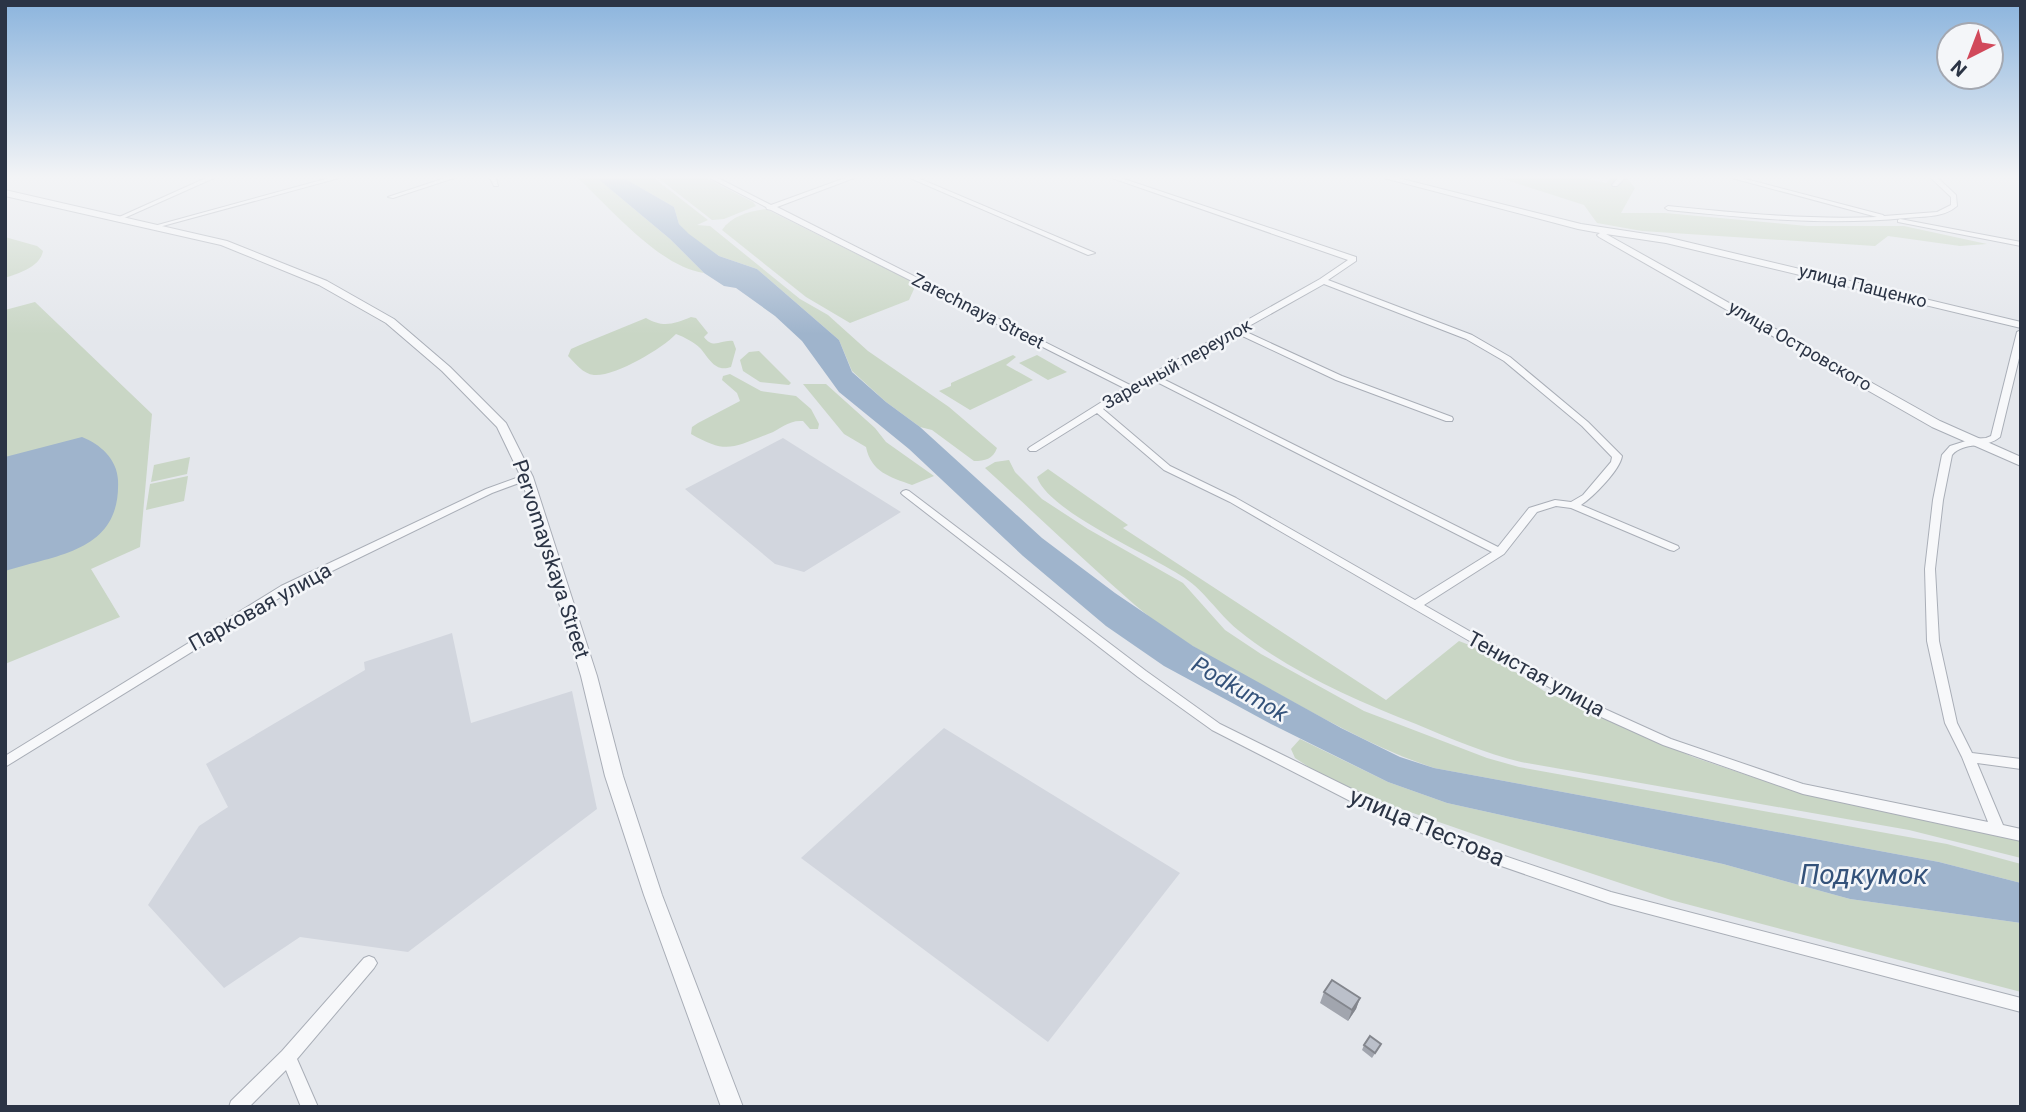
<svg xmlns="http://www.w3.org/2000/svg" width="2026" height="1112" viewBox="0 0 2026 1112" font-family="Roboto,sans-serif">
	<style>
		.built { fill: #d2d6de }
		.green { fill: #c9d6c5 }
		.water { fill: #9fb4cc }
		.lines { fill: none; stroke-linecap: round; stroke-linejoin: round }
		.minor-casing { stroke: #a9aeb7; stroke-width: 2 }
		.tertiary-casing { stroke: #a9aeb7; stroke-width: 2 }
		.minor { fill: #f7f8fa; fill-rule: evenodd }
		.tertiary { fill: #f7f8fa; fill-rule: evenodd }
		.wall { fill: #a1a5ae }
		.shaded-wall { fill: #83868d }
		.building { fill: #bbc0ca; stroke: #83868d; stroke-width: 2 }
		.labels { text-anchor: middle; stroke-width: 5; stroke-linejoin: round; paint-order: stroke }
		.far-street-label { font-size: 18px; fill: #2b3445; stroke: #f4f6f9 }
		.street-label { font-size: 21px; fill: #2b3445; stroke: #f4f6f9 }
		.water-label { font-size: 23px; font-style: italic; fill: #34527a; stroke: #f4f6f9 }
		.near-street-label { font-size: 24px; fill: #2b3445; stroke: #f4f6f9 }
		.near-water-label { font-size: 28px; font-style: italic; fill: #34527a; stroke: #f4f6f9 }
	</style>
	<rect width="100%" height="100%" fill="#e4e7ec"/>
	<g class="built">
		<path d="M783 438 837 472 901 512 804 572 775 564 685 489Z"/>
		<path d="M452 633 471 723 572 691 597 809 408 952 300 937 224 988 148 905 199 826 228 807 206 764 365 670 364 662Z"/>
		<path d="M944 728 1180 873 1048 1042 801 858Z"/>
	</g>
	<g class="green">
		<path d="M578 178H597L670 239 704 273C660 267 611 209 578 178Z"/>
		<path d="M624 178H654L708 220 697 225 710 226 800 299 828 315 868 351 949 407 997 448C993 459 985 461 974 461L932 430 920 427 886 402 852 371 839 340 757 269 719 256 689 235 679 224 674 207Z"/>
		<path d="M658 178H706L753 202 756 206 724 219 712 220Z"/>
		<path d="M1500 178H1583L1606 183 1611 178H1627L1635 188 1621 213H1665L1807 226H1904L1987 244 1960 246 1888 236 1875 246 1642 231 1597 223 1584 205Z"/>
		<path d="M766 209 909 280 914 289 909 300 850 323 806 297 722 230C731 216 750 211 766 209Z"/>
		<path d="M5 237 37 246 43 251C40 267 19 273 5 278Z"/>
		<path d="M35 302 152 414 140 547 91 569 120 617 5 664V310Z"/>
		<path d="M691 317 696 318 708 333 704 337C713 350 722 339 733 341L736 349 731 367C715 373 709 358 700 348 694 342 684 337 676 334 662 349 614 377 594 375 583 374 575 363 568 356L571 349 580 345 646 318C663 328 674 324 691 317Z"/>
		<path d="M759 351 791 383 789 385 760 382 743 371 740 360 749 352Z"/>
		<path d="M1013 355 1016 357 1006 365 1033 380 970 410 939 391 951 386V383Z"/>
		<path d="M1037 355 1067 372 1048 380 1019 363Z"/>
		<path d="M730 374 761 391 796 396 811 409 819 424 818 429H810L803 421C787 420 782 429 768 434 732 448 726 454 691 434L692 427 698 423 740 401 737 393 722 380 723 376Z"/>
		<path d="M803 384H826L875 428 886 442 934 476 912 485C890 477 871 472 866 447L844 434Z"/>
		<path d="M190 457 187 474 151 482 154 465Z"/>
		<path d="M1009 460 1015 472 1042 499 1088 529 1183 583 1225 630 1261 654 1364 711 1487 758 1519 767 1947 844 2021 864V883L1939 862 1434 768C1374 748 1321 717 1266 687 1222 663 1173 638 1135 605 1084 561 1035 513 985 468L995 462Z"/>
		<path d="M1048 469 1128 525 1123 528 1386 700 1459 641 1482 650 1544 691 1693 757 1800 793 2021 838V858L1909 830 1521 762C1485 753 1451 739 1416 724 1355 700 1290 672 1238 630 1217 613 1204 589 1180 575 1148 554 1048 511 1037 477Z"/>
		<path d="M188 476 184 501 146 510 150 484Z"/>
		<path d="M1300 739 1388 782 1447 803 1723 864 1850 899 2021 923V992L1671 900 1482 837 1387 804 1321 775 1295 758 1291 749Z"/>
	</g>
	<g class="water">
		<path d="M597 178H624L674 207 679 224 689 234 719 256 757 269 839 340 852 372 886 402 920 427 1042 538 1115 593 1193 646 1341 728 1400 757 1434 768 1939 862 2021 883V923L1850 899 1723 864 1447 803 1388 782 1271 724 1164 666 1106 626 1023 556 909 449 839 392 802 341 775 316 736 288 724 286 704 273 670 239Z"/>
		<path d="M82 437C100 444 117 459 118 480 121 551 60 554 5 571V457Z"/>
	</g>
	<g class="lines">
		<g class="minor-casing">
			<g id="minor">
				<path d="M206 178H214L122 219 117 218Z"/>
				<path d="M329 178H339L159 227 154 226Z"/>
				<path d="M445 178H454L393 198 388 197Z"/>
				<path d="M490 178H496L498 186H494Z"/>
				<path d="M710 178H718L771 205 845 178H854L777 207 1130 385 1150 375 1320 279 1348 260 1112 178H1121L1356 257V261L1328 280 1472 335 1510 357 1588 422 1622 456C1620 470 1593 497 1581 505L1678 546 1679 548 1674 551 1670 550 1571 508 1556 506 1537 512 1504 554 1424 605 1607 710 1671 739 1803 784 1988 822 1962 757 1945 723 1927 641 1925 569 1933 500 1942 455 1950 446 1972 439 1986 438 1991 436 2017 332 2021 330V350L2000 437C1986 449 1964 441 1952 455L1943 500 1935 569 1939 641 1957 723 1972 753 2021 759V769L1977 763 2003 825 2021 829V841L1803 794 1663 745 1599 716 1230 502 1164 470 1097 413 1036 451H1030L1028 449 1030 447 1124 388 771 210 767 209 766 207ZM1324 284 1466 339 1504 361 1582 426 1612 457 1611 462 1583 495 1571 502 1555 500 1529 508 1498 547 1159 377 1236 333 1336 380 1446 421H1452L1453 419 1452 417 1342 376 1242 330ZM1153 380 1492 552 1415 600 1236 498 1170 466 1103 409 1133 390Z"/>
				<path d="M910 178H918L1095 253 1088 255Z"/>
				<path d="M1618 178H1625L1617 186H1613L1612 185Z"/>
				<path d="M1732 178H1742L1883 215 1884 216 1937 212 1951 205V197L1931 178H1938L1956 195 1957 206C1943 218 1924 216 1906 218 1826 226 1748 218 1668 210L1665 208 1668 206C1738 213 1807 220 1877 217Z"/>
				<path d="M1900 219 2021 242V246L1898 222V220Z"/>
				<path d="M527 474 532 477 530 479 492 493 289 592 5 767V756L281 586 486 489Z"/>
				<path d="M906 490 909 491 1146 671 1220 724 1370 798 1490 851 1611 892 2021 998V1012L1611 904 1481 859 1360 806 1212 730 1138 677 903 495 901 493 903 491Z"/>
				<path d="M369 956 374 958 377 963 374 968 297 1059 318 1107H301L286 1070 249 1107H229L231 1101 282 1051 364 958Z"/>
			</g>
		</g>
		<g class="tertiary-casing">
			<g id="tertiary">
				<path d="M1384 178H1398L1581 224 1666 237 2021 322V328L1666 243 1606 234 1940 421 2021 457V466L1932 427 1599 237 1597 235 1600 233 1578 229Z"/>
				<path d="M5 190 227 241 327 281 394 319 450 367 506 423 533 477 597 676 623 776 662 895 743 1107H721L644 895 605 776 581 676 521 477 497 427 442 371 386 323 319 285 221 245 5 196Z"/>
			</g>
		</g>
		<use href="#minor" class="minor"/>
		<use href="#tertiary" class="tertiary"/>
	</g>
	<g class="wall">
		<path d="M1324 992 1360 998 1356 1009 1348 1021 1320 1003Z"/>
		<path d="M1364 1045 1378 1049 1372 1058 1362 1050Z"/>
	</g>
	<path class="shaded-wall" d="M1360 998 1356 1009 1348 1021 1352 1010Z"/>
	<g class="building">
		<path d="M1332 980 1360 998 1352 1010 1324 992Z"/>
		<path d="M1370 1036 1381 1044 1375 1053 1364 1045Z"/>
	</g>
	<linearGradient id="sky" x2="0" y2="1"><stop stop-color="#8bb4dd"/><stop offset="0.53" stop-color="#f3f4f6"/><stop offset="1" stop-color="#f3f4f6" stop-opacity="0"/></linearGradient>
	<rect width="2026" height="334" fill="url(#sky)"/>
	<g class="labels">
		<g class="far-street-label">
			<text transform="translate(1863 286) rotate(14)" y="6">улица Пащенко</text>
			<text transform="translate(978 311) rotate(27)" y="6">Zarechnaya Street</text>
			<text transform="translate(1800 346) rotate(30)" y="6">улица Островского</text>
			<text transform="translate(1177 364) rotate(-29)" y="6">Заречный переулок</text>
		</g>
		<g class="street-label">
			<text transform="translate(551 559) rotate(72)" y="7">Pervomayskaya Street</text>
			<text transform="translate(260 607) rotate(-29)" y="7">Парковая улица</text>
			<text transform="translate(1536 674) rotate(29)" y="7">Тенистая улица</text>
		</g>
		<g class="water-label">
			<text transform="translate(1240 689) rotate(30)" y="8">Podkumok</text>
		</g>
		<g class="near-street-label">
			<text transform="translate(1427 827) rotate(23)" y="8">улица Пестова</text>
		</g>
		<g class="near-water-label">
			<text x="1864" y="884">Подкумок</text>
		</g>
	</g>
	<rect width="2026" height="1112" fill="none" stroke="#2b3445" stroke-width="14"/>
	<g transform="translate(1970 56) rotate(222)"><circle r="33" fill="#f4f6f9" stroke="#a4a8b1" stroke-width="2"/>
	<path d="M0-5L12 26L0 18L-12 26Z" fill="#d1495b"/>
	<text y="-10" font-size="19" font-weight="bold" text-anchor="middle" fill="#2b3445">N</text>
	</g>
</svg>
